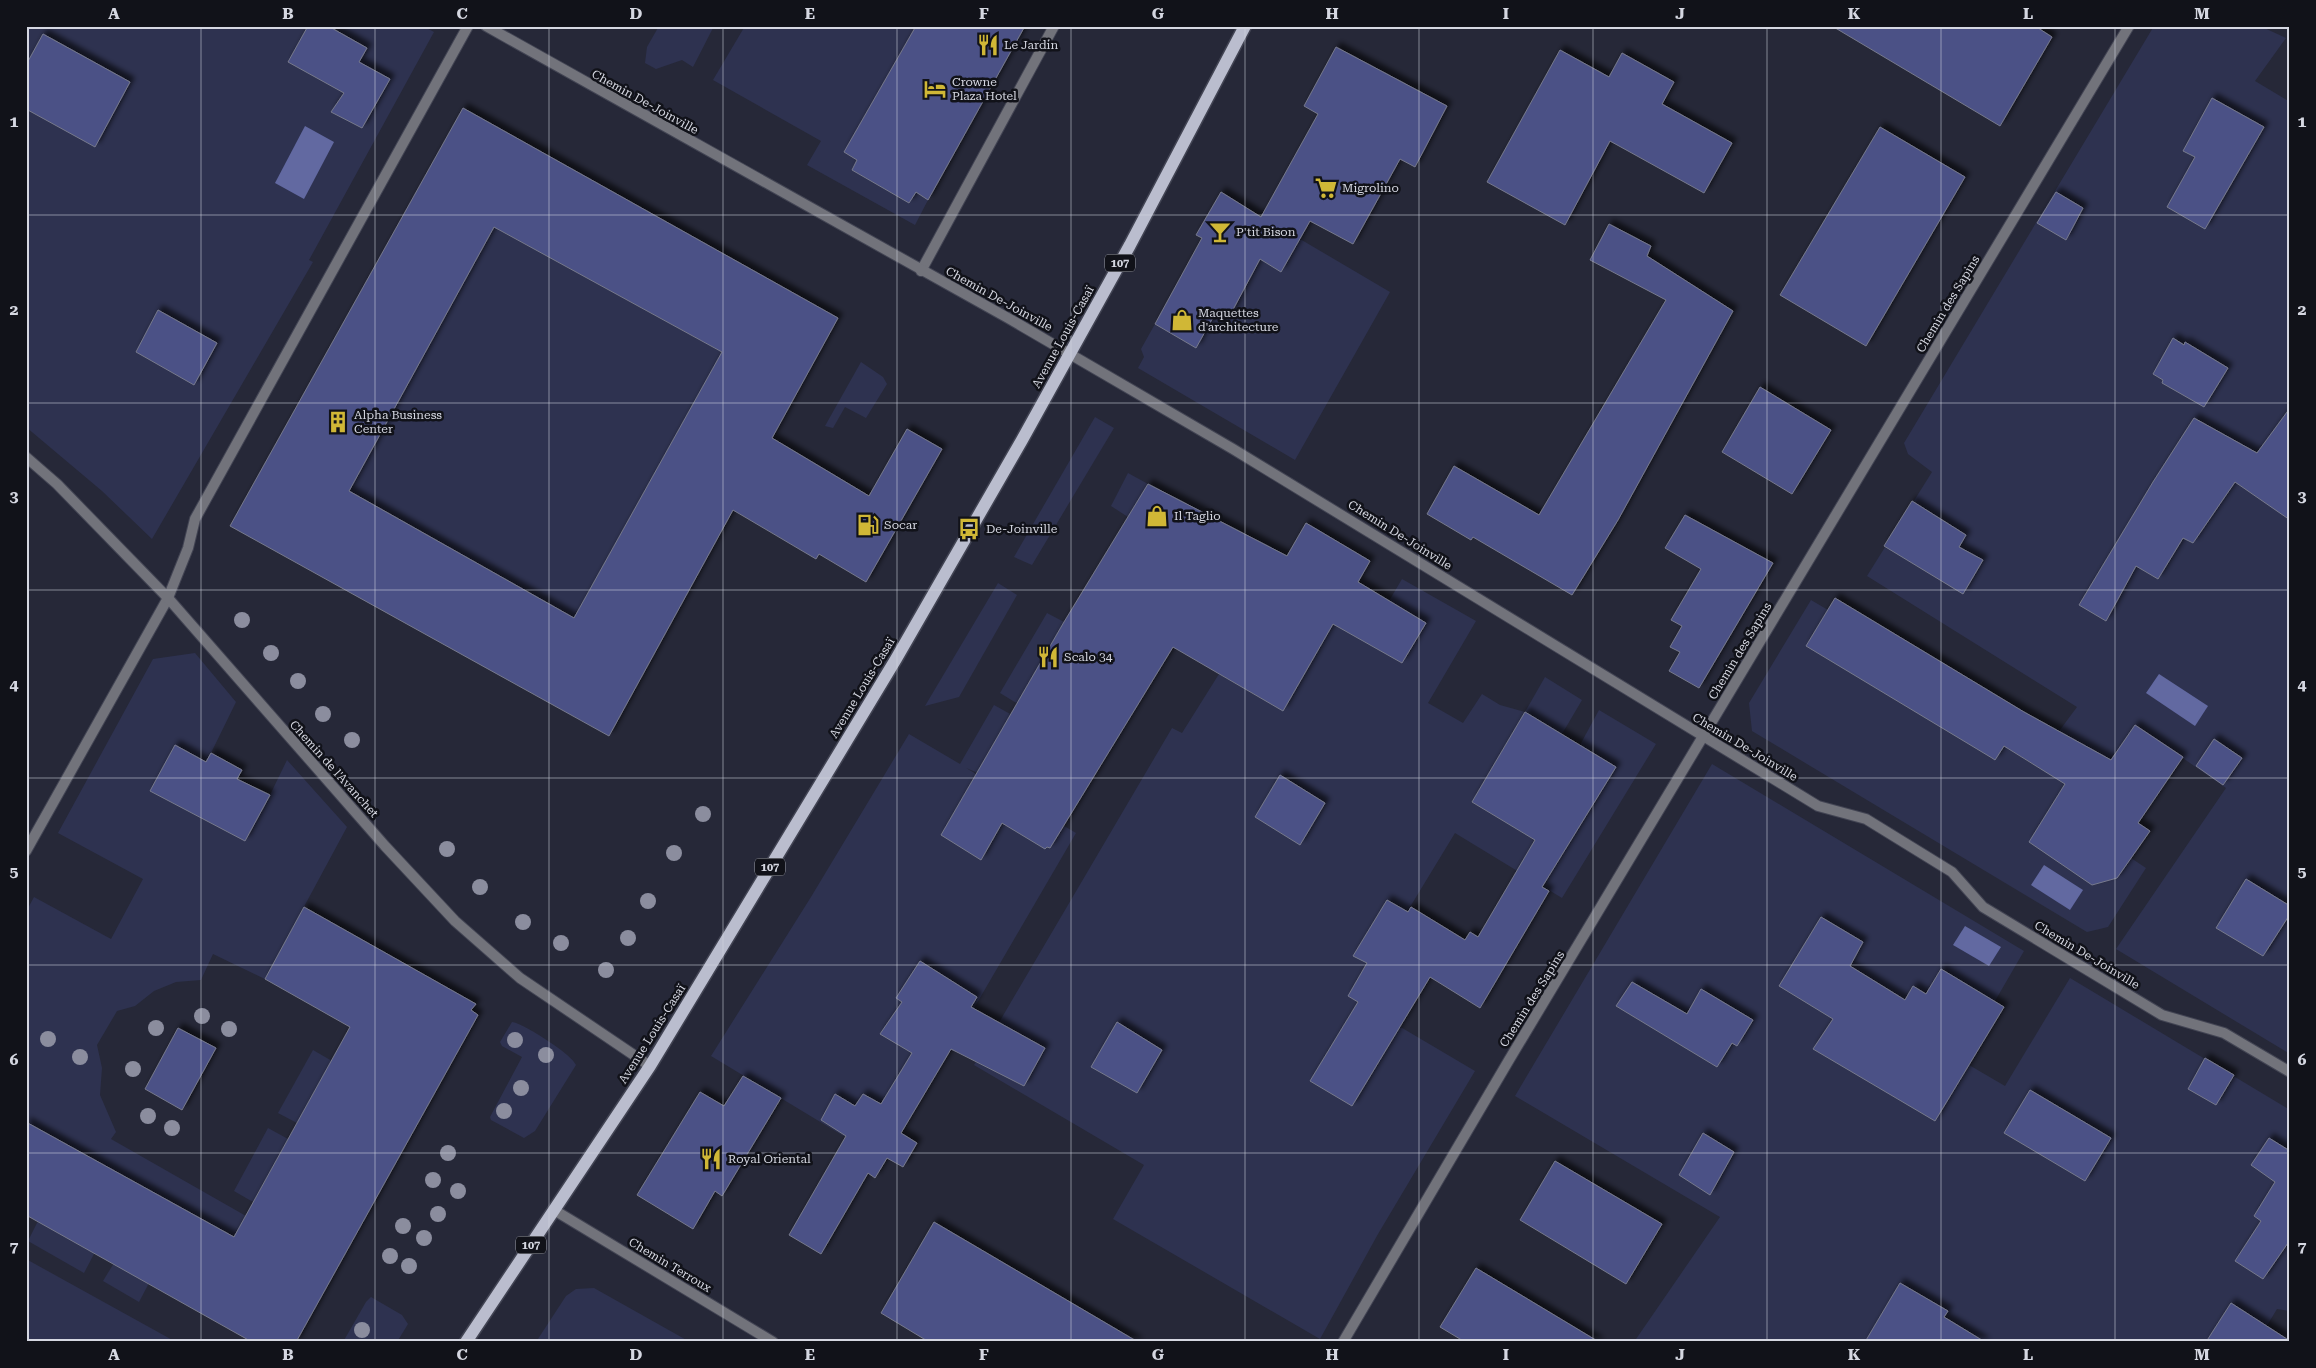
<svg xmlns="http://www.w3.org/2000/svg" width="2316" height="1368" viewBox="0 0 2316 1368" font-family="'Roboto Serif',serif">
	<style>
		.green { fill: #2e3250 }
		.water { fill: #6269a1 }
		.building { fill: #4b5186; stroke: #76798c; fill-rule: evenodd; filter: url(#shadow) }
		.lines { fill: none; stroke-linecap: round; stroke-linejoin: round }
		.service-casing { stroke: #424453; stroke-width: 12 }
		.minor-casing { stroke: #424453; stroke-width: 12 }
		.tertiary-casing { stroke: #424453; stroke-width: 12 }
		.primary-casing { stroke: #424453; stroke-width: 15 }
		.service { stroke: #72737b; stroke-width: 10 }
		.minor { stroke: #72737b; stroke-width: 10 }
		.tertiary { stroke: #72737b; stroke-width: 10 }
		.primary { stroke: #babdce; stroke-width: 12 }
		.tree { fill: #8b8d9e }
		.grid { fill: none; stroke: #d5d7e1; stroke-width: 1; stroke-opacity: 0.55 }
		.labels { text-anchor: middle; stroke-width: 5; stroke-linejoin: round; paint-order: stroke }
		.shield { fill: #111219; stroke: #9a9ca5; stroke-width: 1 }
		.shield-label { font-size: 11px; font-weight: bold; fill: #d5d7e1 }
		.poi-label { font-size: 12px; fill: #d5d7e1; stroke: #111219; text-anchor: start }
		.street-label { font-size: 12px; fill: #d5d7e1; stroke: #111219 }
		.neatline { fill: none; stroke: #d5d7e1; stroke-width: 2 }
		.grid-label { font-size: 16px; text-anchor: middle; font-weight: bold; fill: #d5d7e1 }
	</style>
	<defs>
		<filter id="shadow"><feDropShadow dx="4.5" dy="-4.5" stdDeviation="2.5" flood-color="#0009"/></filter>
	</defs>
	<rect width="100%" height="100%" fill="#262838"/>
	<g class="green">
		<path d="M26 26H423L434 32 309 260 313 262 152 539 102 491 26 427Z"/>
		<path d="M659 26H714L693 67 682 60 656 69 645 63 647 47Z"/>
		<path d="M745 26H916L845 152 857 160 852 170 909 203 916 192 928 200 915 225 807 165 821 141 713 80Z"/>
		<path d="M2154 26H2260L2286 38 2255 81 2290 102V1054L2116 949 2226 788 2135 725 2109 763 2110 805 2150 831 2131 858 2146 868 2108 927 2087 932 1752 731 1749 703 1811 600 1828 610 2004 746 2034 765 2077 707 1867 576 1932 472 1908 454 1904 443Z"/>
		<path d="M494 227 722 352 574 618 349 491Z"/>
		<path d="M1300 239 1390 292 1295 460 1138 368 1144 357 1141 349 1155 324 1196 348 1250 252 1281 272Z"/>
		<path d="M861 362 883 377 887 384 866 418 845 407 833 428 825 426Z"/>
		<path d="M1095 417 1114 428 1032 565 1014 557Z"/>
		<path d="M1128 473 1148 484 1128 517 1111 506Z"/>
		<path d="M1402 579 1476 621 1428 703 1463 723 1482 694 1500 705 1525 712 1545 677 1582 700 1562 734 1525 712 1472 802 1562 855 1616 767 1580 745 1599 710 1656 744 1562 898 1455 833 1379 958 1348 996 1475 1071 1378 1234 1320 1339 1113 1219 1144 1165 974 1065 1172 728 1182 733 1219 674 1283 711 1350 595 1368 587 1389 601Z"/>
		<path d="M998 583 1017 595 959 697 925 706Z"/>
		<path d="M1047 613 1064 622 1018 704 1000 693Z"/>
		<path d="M195 653 236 702 211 753 242 770 237 779 270 795 287 760 347 827 265 979 213 954 201 980 176 982 154 991 135 1006 117 1011 97 1045 102 1068 100 1095 116 1132 111 1139 246 1216 234 1237 26 1122V912L34 897 111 939 143 879 58 833 153 659Z"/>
		<path d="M994 705 1012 715 978 773 966 768 1076 833 885 1161 711 1056 811 897 909 734 960 764Z"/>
		<path d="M1712 764 2024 951 1995 1001 1969 1065 2005 1086 2070 978 2290 1110V1311L2277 1309 2257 1342H2217L2209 1337 2206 1342H1634L1720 1217 1515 1096Z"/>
		<path d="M512 1022C523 1023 573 1055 576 1065L535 1131 524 1138 491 1120 490 1117 522 1057 502 1046 500 1042Z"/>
		<path d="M313 1050 332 1061 297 1123 278 1113Z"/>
		<path d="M268 1128 288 1139 253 1202 234 1191Z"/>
		<path d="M38 1221 95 1252 84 1273 28 1241Z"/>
		<path d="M26 1259 176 1342H26Z"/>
		<path d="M114 1263 149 1283 139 1302 103 1281Z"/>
		<path d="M594 1288 690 1342H536L566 1296 576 1289Z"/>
		<path d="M371 1297 402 1315 408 1324 397 1342H343L366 1302Z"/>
	</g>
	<g class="water">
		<path d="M305 126 334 142 304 199 275 183Z"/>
		<path d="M2159 674 2208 706 2195 726 2146 693Z"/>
		<path d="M2044 865 2083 890 2070 910 2031 885Z"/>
		<path d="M1965 926 2001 947 1989 966 1953 945Z"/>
	</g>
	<g class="building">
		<path d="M308 26H328L367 48 359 62 390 79 362 128 331 112 344 93 288 62Z"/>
		<path d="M916 26H1025L928 200 916 192 909 203 852 170 857 160 844 152Z"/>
		<path d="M1832 26H2035L2052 37 2000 126Z"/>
		<path d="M43 34 130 82 95 147 26 109V65Z"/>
		<path d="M1336 47 1447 106 1415 167 1400 159 1353 244 1310 221 1281 272 1260 259 1228 319 1216 312 1196 348 1155 324 1202 238 1196 235 1221 192 1261 217 1318 114 1304 106Z"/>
		<path d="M1560 50 1609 77 1622 53 1674 82 1662 104 1732 143 1704 193 1610 141 1565 225 1487 182Z"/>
		<path d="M2212 98 2264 127 2205 229 2167 207 2195 157 2183 151Z"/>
		<path d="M463 108 838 318 772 438 869 496 907 429 942 449 866 582 819 554 816 559 733 510 609 736 230 526ZM494 227 722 352 574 618 349 491Z"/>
		<path d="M1880 127 1965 177 1866 346 1780 295Z"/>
		<path d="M2056 192 2083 208 2066 240 2037 223Z"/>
		<path d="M1609 224 1651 246 1647 256 1733 311 1618 520 1572 595 1473 537 1471 540 1427 514 1454 466 1539 515 1666 300 1590 260Z"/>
		<path d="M158 310 217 343 194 385 136 352Z"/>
		<path d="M2173 338 2184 345 2185 342 2228 368 2204 407 2162 383 2163 380 2153 374Z"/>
		<path d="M1760 387 1831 430 1792 494 1722 452Z"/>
		<path d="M2290 408V520L2235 482 2193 543 2183 538 2158 579 2136 566 2106 621 2079 605 2153 482 2194 418 2257 453Z"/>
		<path d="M1148 484 1287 556 1306 523 1370 561 1358 582 1426 623 1402 663 1333 624 1283 711 1173 647 1050 848 1047 847 1045 849 1002 823 981 860 941 835 1064 622Z"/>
		<path d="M1912 501 1966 535 1959 547 1983 560 1963 594 1884 546Z"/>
		<path d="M1685 515 1773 563 1699 688 1669 671 1680 652 1670 647 1682 626 1671 620 1701 569 1665 548Z"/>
		<path d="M1835 598 2024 712 2111 760 2135 725 2183 757 2138 823 2150 831 2117 878 2092 885 2029 842 2065 784 2004 746 1995 760 1992 758 1806 646Z"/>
		<path d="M1525 712 1616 767 1542 887 1549 891 1480 1008 1430 977 1352 1106 1310 1081 1358 1002 1348 996 1367 963 1353 956 1387 900 1408 912 1411 907 1465 940 1470 932 1478 937 1535 840 1472 802Z"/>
		<path d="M2214 739 2242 758 2223 785 2196 766Z"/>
		<path d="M175 745 206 762 211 753 242 770 237 779 270 795 245 841 150 791Z"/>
		<path d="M1280 775 1325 803 1300 845 1255 817Z"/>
		<path d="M2246 879 2290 906V914L2263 956 2216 928Z"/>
		<path d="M304 907 476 1004 471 1010 478 1015 296 1342H252L26 1215V1122L234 1237 350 1027 265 979Z"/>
		<path d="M1821 917 1863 942 1850 966 1905 1000 1913 986 1926 994 1941 969 2004 1007 1935 1121 1813 1049 1833 1019 1779 986Z"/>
		<path d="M920 961 977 997 971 1007 1045 1048 1024 1086 951 1049 901 1133 917 1143 903 1167 887 1158 875 1178 868 1173 821 1254 789 1235 846 1136 821 1120 835 1094 855 1106 863 1094 881 1104 912 1053 880 1034 902 1002 896 998Z"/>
		<path d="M1632 982 1687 1014 1701 989 1753 1020 1737 1046 1732 1043 1717 1067 1616 1006Z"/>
		<path d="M1117 1022 1162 1050 1137 1093 1091 1067Z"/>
		<path d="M178 1028 216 1048 182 1110 145 1089Z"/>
		<path d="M2205 1058 2234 1075 2216 1105 2188 1089Z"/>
		<path d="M743 1076 781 1098 722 1196 715 1191 693 1229 637 1195 700 1092 724 1106Z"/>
		<path d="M2030 1090 2111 1138 2085 1181 2004 1133Z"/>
		<path d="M1703 1133 1734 1152 1710 1195 1679 1175Z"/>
		<path d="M2269 1138 2290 1151V1240L2263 1279 2235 1261 2261 1221 2254 1216 2275 1182 2251 1165Z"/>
		<path d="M1555 1161 1662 1224 1626 1284 1520 1220Z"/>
		<path d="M934 1222 1138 1342H929L881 1313Z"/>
		<path d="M1476 1268 1599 1342H1465L1440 1327Z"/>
		<path d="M1900 1283 1948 1311 1944 1317 1985 1342H1865Z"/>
		<path d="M2231 1303 2290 1341V1342H2206Z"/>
	</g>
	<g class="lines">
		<g class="service-casing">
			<g id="service">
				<path d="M921 271 1054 26"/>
				<path d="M26 851 168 598 188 548 195 519 468 26"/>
			</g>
		</g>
		<g class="minor-casing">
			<g id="minor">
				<path d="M486 26 1008 318 1233 449 1818 806 1866 819 1952 872 1983 907 2162 1015 2224 1033 2290 1072"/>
				<path d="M26 457 57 484 168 598 385 846 455 921 520 978 650 1066"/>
				<path d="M1343 1342 1509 1060 2129 26"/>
			</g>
		</g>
		<g class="tertiary-casing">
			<path id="tertiary" d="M554 1210 773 1342"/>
		</g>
		<g class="primary-casing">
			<path id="primary" d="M466 1342 650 1066 896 659 1022 440 1130 245 1245 26"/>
		</g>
		<use href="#service" class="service"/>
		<use href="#minor" class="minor"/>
		<use href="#tertiary" class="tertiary"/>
		<use href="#primary" class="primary"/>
	</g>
	<g class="tree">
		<circle cx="242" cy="620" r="8"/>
		<circle cx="271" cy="653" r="8"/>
		<circle cx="298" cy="681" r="8"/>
		<circle cx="323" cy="714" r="8"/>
		<circle cx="352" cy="740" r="8"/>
		<circle cx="703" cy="814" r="8"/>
		<circle cx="447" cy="849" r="8"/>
		<circle cx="674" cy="853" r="8"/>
		<circle cx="480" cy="887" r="8"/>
		<circle cx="648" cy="901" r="8"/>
		<circle cx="523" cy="922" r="8"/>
		<circle cx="628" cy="938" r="8"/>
		<circle cx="561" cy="943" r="8"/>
		<circle cx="606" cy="970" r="8"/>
		<circle cx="202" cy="1016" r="8"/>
		<circle cx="156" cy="1028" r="8"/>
		<circle cx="229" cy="1029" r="8"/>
		<circle cx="48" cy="1039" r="8"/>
		<circle cx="515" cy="1040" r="8"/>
		<circle cx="546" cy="1055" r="8"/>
		<circle cx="80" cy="1057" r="8"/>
		<circle cx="133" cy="1069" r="8"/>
		<circle cx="521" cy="1088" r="8"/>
		<circle cx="504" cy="1111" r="8"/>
		<circle cx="148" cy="1116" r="8"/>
		<circle cx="172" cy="1128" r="8"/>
		<circle cx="448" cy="1153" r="8"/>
		<circle cx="433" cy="1180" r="8"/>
		<circle cx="458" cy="1191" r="8"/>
		<circle cx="438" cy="1214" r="8"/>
		<circle cx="403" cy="1226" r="8"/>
		<circle cx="424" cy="1238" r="8"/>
		<circle cx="390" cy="1256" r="8"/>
		<circle cx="409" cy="1266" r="8"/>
		<circle cx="362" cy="1330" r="8"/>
	</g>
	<path class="grid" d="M201 26V1342M375 26V1342M549 26V1342M723 26V1342M897 26V1342M1071 26V1342M1245 26V1342M1419 26V1342M1593 26V1342M1767 26V1342M1941 26V1342M2115 26V1342M26 215H2290M26 403H2290M26 590H2290M26 778H2290M26 965H2290M26 1153H2290"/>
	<defs>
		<g id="restaurant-bare" transform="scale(1.725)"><path d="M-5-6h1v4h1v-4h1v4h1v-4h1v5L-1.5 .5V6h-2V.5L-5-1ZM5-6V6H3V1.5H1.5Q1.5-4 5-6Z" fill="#d0b736" stroke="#111219" stroke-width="2.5" paint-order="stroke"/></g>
		<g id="hotel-bare" transform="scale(1.725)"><path d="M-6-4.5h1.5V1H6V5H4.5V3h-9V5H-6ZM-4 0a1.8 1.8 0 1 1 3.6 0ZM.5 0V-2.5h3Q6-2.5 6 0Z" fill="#d0b736" stroke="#111219" stroke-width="2.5" paint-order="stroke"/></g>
		<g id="supermarket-bare" transform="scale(1.725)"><path d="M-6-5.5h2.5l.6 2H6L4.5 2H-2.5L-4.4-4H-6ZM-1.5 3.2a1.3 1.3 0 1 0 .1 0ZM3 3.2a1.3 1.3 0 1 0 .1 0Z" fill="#d0b736" stroke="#111219" stroke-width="2.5" paint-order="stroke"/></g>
		<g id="bar-bare" transform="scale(1.725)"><path d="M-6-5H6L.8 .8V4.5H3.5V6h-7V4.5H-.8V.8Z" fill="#d0b736" stroke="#111219" stroke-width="2.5" paint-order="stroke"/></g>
		<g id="shop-bare" transform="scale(1.725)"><path d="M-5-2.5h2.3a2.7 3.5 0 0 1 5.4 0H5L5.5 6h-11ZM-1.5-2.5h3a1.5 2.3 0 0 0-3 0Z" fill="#d0b736" stroke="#111219" stroke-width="2.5" paint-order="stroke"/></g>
		<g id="building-bare" transform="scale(1.725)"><path d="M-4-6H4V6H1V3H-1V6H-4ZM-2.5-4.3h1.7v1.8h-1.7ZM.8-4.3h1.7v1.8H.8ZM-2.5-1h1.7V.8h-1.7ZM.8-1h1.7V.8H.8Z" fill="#d0b736" stroke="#111219" stroke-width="2.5" paint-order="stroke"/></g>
		<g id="fuel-bare" transform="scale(1.725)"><path d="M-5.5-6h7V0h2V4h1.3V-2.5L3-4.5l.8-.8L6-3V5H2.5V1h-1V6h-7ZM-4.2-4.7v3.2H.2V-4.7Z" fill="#d0b736" stroke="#111219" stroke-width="2.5" paint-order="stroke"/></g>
		<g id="bus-bare" transform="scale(1.725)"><path d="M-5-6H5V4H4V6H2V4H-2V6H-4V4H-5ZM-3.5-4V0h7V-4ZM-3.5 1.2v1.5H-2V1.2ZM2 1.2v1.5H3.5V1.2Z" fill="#d0b736" stroke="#111219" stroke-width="2.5" paint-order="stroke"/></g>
	</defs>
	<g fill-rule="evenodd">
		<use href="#restaurant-bare" x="988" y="45"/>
		<use href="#hotel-bare" x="935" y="89"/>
		<use href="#supermarket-bare" x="1326" y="188"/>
		<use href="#bar-bare" x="1220" y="232"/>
		<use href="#shop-bare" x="1182" y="320"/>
		<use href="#building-bare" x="338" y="422"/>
		<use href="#shop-bare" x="1157" y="516"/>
		<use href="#fuel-bare" x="868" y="525"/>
		<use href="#bus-bare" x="969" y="529"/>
		<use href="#restaurant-bare" x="1048" y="657"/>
		<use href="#restaurant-bare" x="711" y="1159"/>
	</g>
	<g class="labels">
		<g class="shield">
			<rect x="1105" y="254.5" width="30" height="17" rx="4"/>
			<rect x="755" y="858.5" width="30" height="17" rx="4"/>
			<rect x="516" y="1236.5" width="30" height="17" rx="4"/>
		</g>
		<g class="shield-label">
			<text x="1120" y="267">107</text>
			<text x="770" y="871">107</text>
			<text x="531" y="1249">107</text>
		</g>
		<g class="poi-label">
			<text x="1004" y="49">Le Jardin</text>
			<text x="952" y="86">Crowne<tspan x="952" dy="14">Plaza Hotel</tspan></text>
			<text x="1342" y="192">Migrolino</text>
			<text x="1236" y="236">P'tit Bison</text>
			<text x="1198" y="317">Maquettes<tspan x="1198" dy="14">d'architecture</tspan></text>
			<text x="354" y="419">Alpha Business<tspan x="354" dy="14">Center</tspan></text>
			<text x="1174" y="520">Il Taglio</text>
			<text x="884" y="529">Socar</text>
			<text x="986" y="533">De-Joinville</text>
			<text x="1064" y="661">Scalo 34</text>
			<text x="728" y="1163">Royal Oriental</text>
		</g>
		<g class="street-label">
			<text transform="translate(645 102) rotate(29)" y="4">Chemin De-Joinville</text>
			<text transform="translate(999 299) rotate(29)" y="4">Chemin De-Joinville</text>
			<text transform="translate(1948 304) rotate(-59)" y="4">Chemin des Sapins</text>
			<text transform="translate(1063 337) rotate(-61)" y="4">Avenue Louis-Casaï</text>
			<text transform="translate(1400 535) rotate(32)" y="4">Chemin De-Joinville</text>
			<text transform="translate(1740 651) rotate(-59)" y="4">Chemin des Sapins</text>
			<text transform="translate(862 688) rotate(-59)" y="4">Avenue Louis-Casaï</text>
			<text transform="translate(1745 747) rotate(31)" y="4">Chemin De-Joinville</text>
			<text transform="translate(334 769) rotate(48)" y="4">Chemin de l'Avanchet</text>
			<text transform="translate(2087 955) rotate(31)" y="4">Chemin De-Joinville</text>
			<text transform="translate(1532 999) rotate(-58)" y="4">Chemin des Sapins</text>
			<text transform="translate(652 1034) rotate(-58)" y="4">Avenue Louis-Casaï</text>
			<text transform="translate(670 1265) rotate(31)" y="4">Chemin Terroux</text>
		</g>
	</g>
	<rect width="2316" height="1368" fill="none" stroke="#111219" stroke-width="55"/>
	<rect x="28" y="28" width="2260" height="1312" class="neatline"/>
	<g class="grid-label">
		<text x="114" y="19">A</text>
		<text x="288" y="19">B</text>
		<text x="462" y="19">C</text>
		<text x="636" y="19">D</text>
		<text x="810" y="19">E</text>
		<text x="984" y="19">F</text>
		<text x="1158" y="19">G</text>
		<text x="1332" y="19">H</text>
		<text x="1506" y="19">I</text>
		<text x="1680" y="19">J</text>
		<text x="1854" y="19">K</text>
		<text x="2028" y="19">L</text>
		<text x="2202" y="19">M</text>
		<text x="14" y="127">1</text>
		<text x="2302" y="127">1</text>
		<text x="14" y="315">2</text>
		<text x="2302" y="315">2</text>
		<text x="14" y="502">3</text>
		<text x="2302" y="502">3</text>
		<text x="14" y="690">4</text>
		<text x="2302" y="690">4</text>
		<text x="14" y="877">5</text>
		<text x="2302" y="877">5</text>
		<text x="14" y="1065">6</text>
		<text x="2302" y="1065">6</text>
		<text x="14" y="1252">7</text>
		<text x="2302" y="1252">7</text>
		<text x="114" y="1360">A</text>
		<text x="288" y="1360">B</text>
		<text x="462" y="1360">C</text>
		<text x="636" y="1360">D</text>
		<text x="810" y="1360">E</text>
		<text x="984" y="1360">F</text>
		<text x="1158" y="1360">G</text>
		<text x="1332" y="1360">H</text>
		<text x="1506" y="1360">I</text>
		<text x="1680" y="1360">J</text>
		<text x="1854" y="1360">K</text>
		<text x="2028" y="1360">L</text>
		<text x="2202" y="1360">M</text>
	</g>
</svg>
